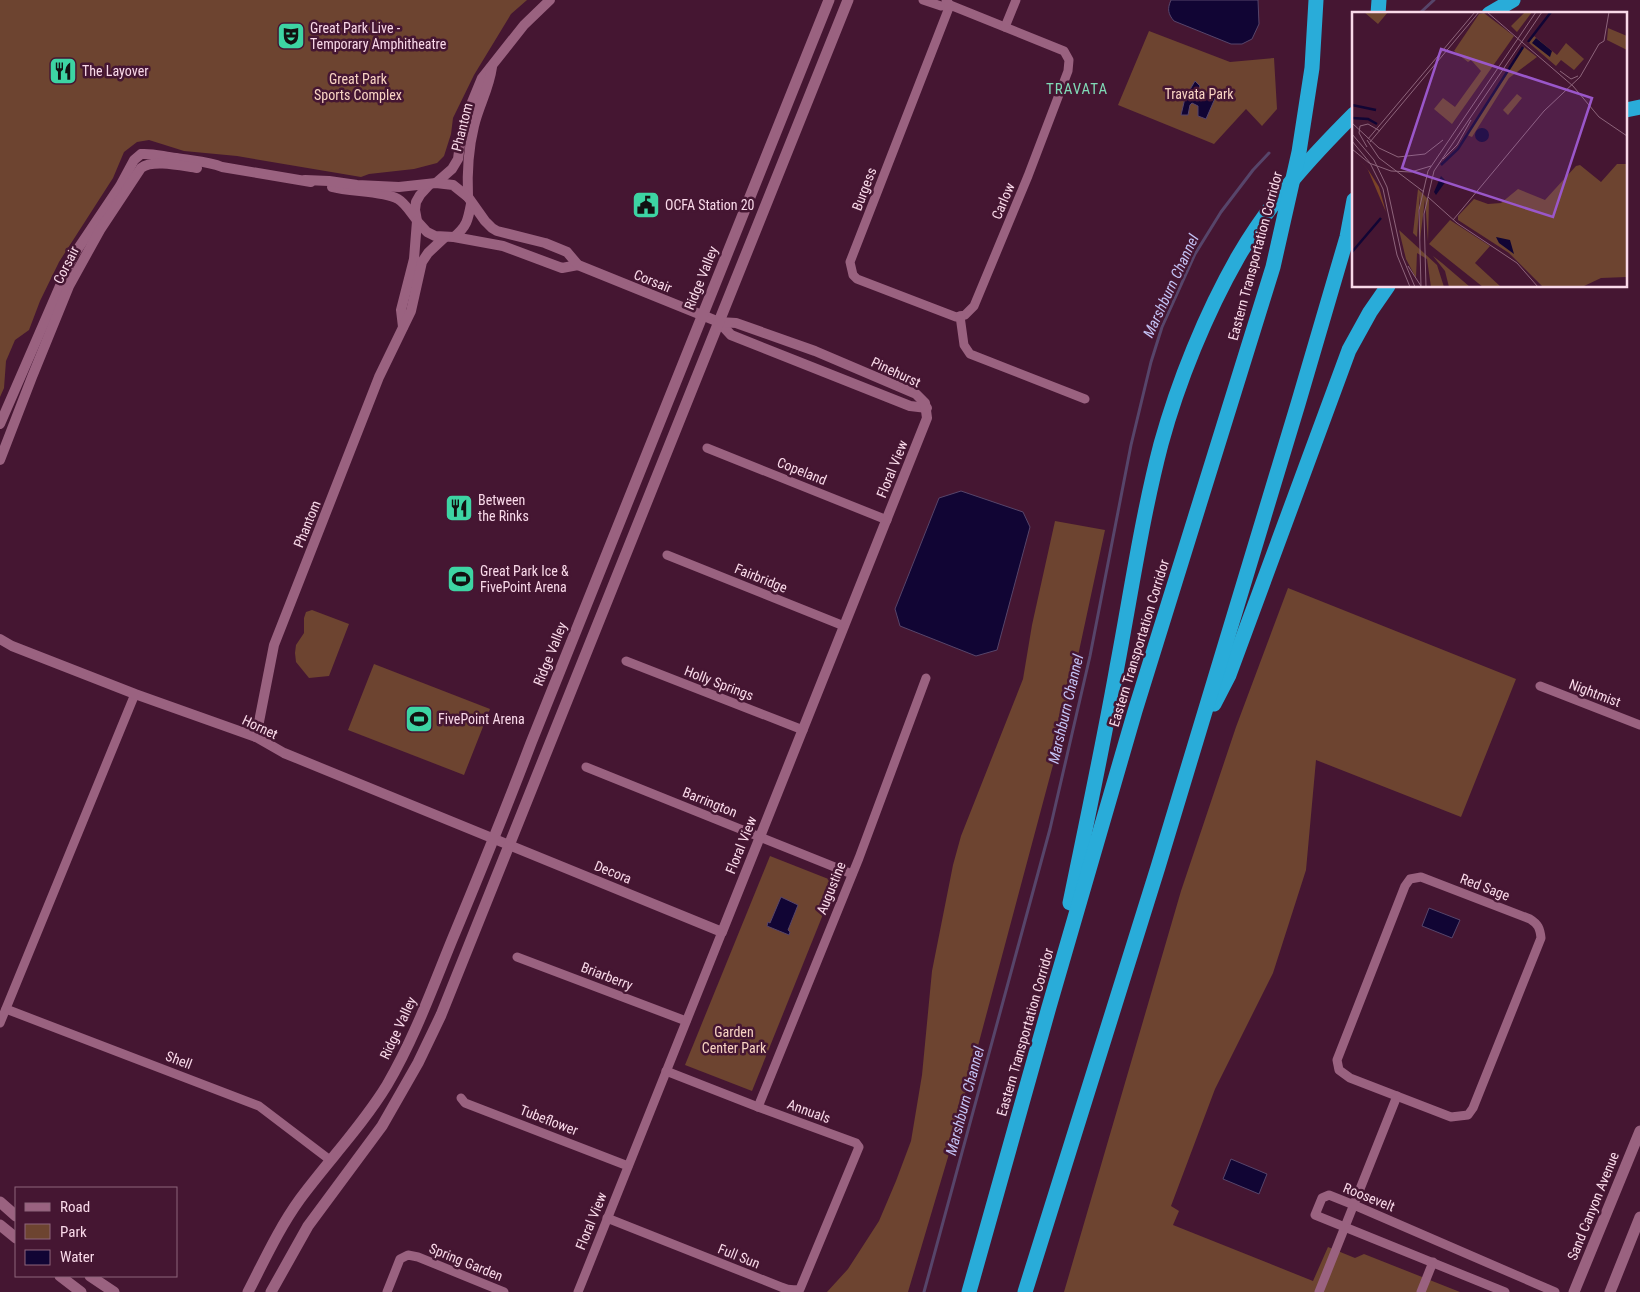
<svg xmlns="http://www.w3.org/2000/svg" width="1640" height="1292" viewBox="0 0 1640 1292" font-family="'Roboto Condensed',sans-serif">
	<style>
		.green { fill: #6d4430 }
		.water { fill: #110534; stroke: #57456a }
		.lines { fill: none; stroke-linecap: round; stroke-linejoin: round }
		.stream { stroke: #57456a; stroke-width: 3 }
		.minor { stroke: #9a6280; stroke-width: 9 }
		.tertiary { stroke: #9a6280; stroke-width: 10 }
		.secondary { stroke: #9a6280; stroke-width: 11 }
		.motorway { stroke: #29acd9; stroke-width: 15 }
		.labels { text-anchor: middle; stroke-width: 5; stroke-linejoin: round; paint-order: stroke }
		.poi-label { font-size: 14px; fill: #f9d9e9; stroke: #451632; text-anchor: start }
		.park-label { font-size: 14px; fill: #f8d4c3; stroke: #451632 }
		.street-label { font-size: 14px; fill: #f9d9e9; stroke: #451632 }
		.neighbourhood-label { font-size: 15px; letter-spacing: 1px; fill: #80d9b6; stroke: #451632 }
		.water-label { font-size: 15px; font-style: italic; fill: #c4c2f5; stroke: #451632 }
		.inset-river { fill: none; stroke: #110534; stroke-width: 2.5 }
		.inset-road { fill: none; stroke: #8d647b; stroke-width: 1 }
		.view { fill: #9a57ca; fill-opacity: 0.15; stroke: #9a57ca; stroke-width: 2.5 }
		.inset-edge { fill: none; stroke: #f9d9e9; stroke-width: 2.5 }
	</style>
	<rect width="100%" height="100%" fill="#451632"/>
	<g class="green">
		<path d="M0 0H527L511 14 474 75 453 118 451 134 444 156 437 163 414 169 369 174 361 177 237 156 184 151 149 140 137 142 124 152 113 178 59 262 40 301 29 330 15 340 6 361 4 388 0 397Z"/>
		<path d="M1149 31 1230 62 1274 58 1277 109 1262 126 1246 109 1214 144 1118 105Z"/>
		<path d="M1055 521 1105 530 1061 735 951 1147 908 1292H827L848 1269 879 1221 896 1181 911 1141 922 1075 932 971 953 865 961 836 1023 679 1032 625Z"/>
		<path d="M1288 588 1516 679 1461 817 1316 760 1306 870 1273 973 1215 1089 1171 1206 1179 1211 1173 1225 1313 1281 1328 1247 1355 1258 1364 1254 1460 1292H1064L1181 891 1236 727Z"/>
		<path d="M312 610 349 624 329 676 309 678 296 662 295 653 296 645 304 633V618L306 612Z"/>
		<path d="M374 664 490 709 464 775 348 730Z"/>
		<path d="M770 856 836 882 752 1091 685 1065Z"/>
	</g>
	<g class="water">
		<path d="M1171 0H1258L1259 24 1252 39 1242 44H1231L1174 21C1168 14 1167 9 1171 0Z"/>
		<path d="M1195 81 1200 86 1193 97 1202 100 1207 92 1216 96 1206 119 1198 116V106L1192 103 1190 105 1188 115H1181L1185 98Z"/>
		<path d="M961 491 1023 512 1030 527 997 650 976 656 900 626 895 609 939 498Z"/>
		<path d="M781 897 798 905 788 930 790 932 789 935 767 926 768 922 770 923Z"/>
		<path d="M1429 908 1460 920 1452 938 1422 926Z"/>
		<path d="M1231 1159 1267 1174 1259 1194 1223 1179Z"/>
	</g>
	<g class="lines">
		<g class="stream">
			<path d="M1421 12 1434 0"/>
			<path d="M924 1292 1050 829 1090 656 1131 445 1151 362 1162 327 1195 254 1221 212 1253 170 1269 153"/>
		</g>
		<g class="minor">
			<path d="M923 0 941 6 950 5"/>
			<path d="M946 0 950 5 1064 51 1069 60 1068 71 1028 176 974 306 965 315 956 317 857 279 853 275 850 262 950 5"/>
			<path d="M1005 27 1016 0"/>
			<path d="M960 316 964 345 970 354 1085 399"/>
			<path d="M707 448 887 520"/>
			<path d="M667 555 844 626"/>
			<path d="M626 661 803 730"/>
			<path d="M1540 686 1640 725"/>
			<path d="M586 767 852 874"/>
			<path d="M1421 877 1530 919C1538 924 1540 928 1541 938L1473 1108 1468 1115 1451 1117 1350 1078 1339 1070 1337 1060 1405 886 1410 879Z"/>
			<path d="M517 957 686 1021"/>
			<path d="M6 1009 259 1106 330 1160"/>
			<path d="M0 1023 135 694"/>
			<path d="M461 1098 465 1103 628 1166"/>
			<path d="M758 1107 859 858 926 678"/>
			<path d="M607 1218 781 1287C788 1290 793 1291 800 1289L859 1147 856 1143 758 1107 666 1071"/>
			<path d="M387 1292 400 1259 408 1255 418 1257 504 1292"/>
			<path d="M578 1292 722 932"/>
			<path d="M1319 1292 1397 1096"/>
			<path d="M1421 1292 1433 1262"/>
			<path d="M1505 1292 1315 1215 1322 1198 1329 1195 1354 1205 1555 1292"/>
		</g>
		<g class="tertiary">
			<path d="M436 183 452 169 458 159 461 137 468 112 482 78 524 25 550 0"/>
			<path d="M430 184 420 195 416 202 415 210 417 221 427 232 435 236 454 237 503 246 562 268 578 265"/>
			<path d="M332 187C350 192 384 191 398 199 405 203 411 213 416 219"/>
			<path d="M468 197C467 173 468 150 474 126 479 105 489 89 492 67"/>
			<path d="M454 237C467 226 468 220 471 204"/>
			<path d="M719 322 731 335 910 406 927 408"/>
			<path d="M403 327 401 310 414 259 417 221"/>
			<path d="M0 424 73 256 120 186 134 160 141 154C154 153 164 157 176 158 192 161 208 161 222 167L311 182"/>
			<path d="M0 460 32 377 69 286 100 230 141 168C153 159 182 166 197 168"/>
			<path d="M0 639 12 646 135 694 256 737 284 753 722 932 927 418 925 403 916 394 815 351 736 323 719 322 578 265 567 252 545 243 497 231 492 228 485 221 468 197 453 185 436 183 399 187 357 185 329 181 305 180"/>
			<path d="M256 737 274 645 379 377 411 311 422 262 428 253 445 237"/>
		</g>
		<g class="secondary">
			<path d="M0 1202 16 1216"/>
			<path d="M0 1225 16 1238"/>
			<path d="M60 1276 81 1292"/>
			<path d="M90 1276 114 1292"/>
			<path d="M248 1292C264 1261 279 1228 300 1199 328 1161 362 1126 387 1085 414 1039 432 989 452 940 479 875 506 809 531 743L829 0"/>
			<path d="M271 1292 308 1226 382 1126 418 1063 441 1015 848 0"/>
			<path d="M1574 1292 1640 1131"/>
			<path d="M1610 1292 1640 1217"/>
		</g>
		<g class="motorway">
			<path d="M1378 14 1379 0"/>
			<path d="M1489 14 1513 0"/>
			<path d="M1626 110 1640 107"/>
			<path d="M1214 704 1229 675 1349 350 1370 312 1388 286"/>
			<path d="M1070 903C1086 825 1103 746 1117 667 1131 593 1142 517 1161 444 1178 382 1206 313 1238 257 1269 203 1310 158 1354 114"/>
			<path d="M969 1292 1049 1007 1135 711 1273 267 1299 152 1312 68 1316 0"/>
			<path d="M1025 1292 1158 867 1298 404 1347 237 1354 200"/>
		</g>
	</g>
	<defs>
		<g id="theatre-square" transform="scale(1.4375)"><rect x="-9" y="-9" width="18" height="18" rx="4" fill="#3dd4a3" stroke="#451632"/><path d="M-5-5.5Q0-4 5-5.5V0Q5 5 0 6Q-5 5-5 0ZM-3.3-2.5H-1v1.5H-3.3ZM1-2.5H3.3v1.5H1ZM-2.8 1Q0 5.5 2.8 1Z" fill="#111"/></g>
		<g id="restaurant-square" transform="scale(1.4375)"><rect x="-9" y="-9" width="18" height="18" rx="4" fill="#3dd4a3" stroke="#451632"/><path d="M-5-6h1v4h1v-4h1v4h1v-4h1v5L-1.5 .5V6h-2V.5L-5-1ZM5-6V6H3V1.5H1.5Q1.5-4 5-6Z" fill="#111"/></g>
		<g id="civic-square" transform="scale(1.4375)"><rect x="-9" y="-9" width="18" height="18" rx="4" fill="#3dd4a3" stroke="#451632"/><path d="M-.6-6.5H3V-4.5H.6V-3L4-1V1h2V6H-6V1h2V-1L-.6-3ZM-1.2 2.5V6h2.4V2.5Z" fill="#111"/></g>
		<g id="stadium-square" transform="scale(1.4375)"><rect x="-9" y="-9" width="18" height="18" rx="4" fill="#3dd4a3" stroke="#451632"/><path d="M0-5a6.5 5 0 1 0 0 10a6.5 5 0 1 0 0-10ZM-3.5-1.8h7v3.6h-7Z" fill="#111"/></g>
	</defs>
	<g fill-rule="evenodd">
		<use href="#theatre-square" x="291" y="36"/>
		<use href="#restaurant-square" x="63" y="71"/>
		<use href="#civic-square" x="646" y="205"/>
		<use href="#restaurant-square" x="459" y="508"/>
		<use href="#stadium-square" x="461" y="579"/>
		<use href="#stadium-square" x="419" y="719"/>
	</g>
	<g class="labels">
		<g class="poi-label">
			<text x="310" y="33">Great Park Live -<tspan x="310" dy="16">Temporary Amphitheatre</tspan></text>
			<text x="82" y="76">The Layover</text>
			<text x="665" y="210">OCFA Station 20</text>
			<text x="478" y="505">Between<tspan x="478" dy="16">the Rinks</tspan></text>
			<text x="480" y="576">Great Park Ice &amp;<tspan x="480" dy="16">FivePoint Arena</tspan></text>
			<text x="438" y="724">FivePoint Arena</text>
		</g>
		<g class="park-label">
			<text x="358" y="84">Great Park<tspan x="358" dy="16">Sports Complex</tspan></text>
			<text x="1199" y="99">Travata Park</text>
			<text x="734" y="1037">Garden<tspan x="734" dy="16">Center Park</tspan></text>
		</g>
		<g class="street-label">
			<text transform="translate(462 127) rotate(-76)" y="5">Phantom</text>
			<text transform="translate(864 189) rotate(-69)" y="5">Burgess</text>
			<text transform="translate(1003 201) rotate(-67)" y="5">Carlow</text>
			<text transform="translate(1255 256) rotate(-75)" y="5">Eastern Transportation Corridor</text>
			<text transform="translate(66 265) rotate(-63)" y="5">Corsair</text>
			<text transform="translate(701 278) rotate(-68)" y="5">Ridge Valley</text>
			<text transform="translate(653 281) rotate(22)" y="5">Corsair</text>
			<text transform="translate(896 372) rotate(25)" y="5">Pinehurst</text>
			<text transform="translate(892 469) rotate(-68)" y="5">Floral View</text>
			<text transform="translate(802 471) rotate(22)" y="5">Copeland</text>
			<text transform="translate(307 524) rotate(-68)" y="5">Phantom</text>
			<text transform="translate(761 578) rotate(22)" y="5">Fairbridge</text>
			<text transform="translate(1139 643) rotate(-73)" y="5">Eastern Transportation Corridor</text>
			<text transform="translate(550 654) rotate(-68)" y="5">Ridge Valley</text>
			<text transform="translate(719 683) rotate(21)" y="5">Holly Springs</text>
			<text transform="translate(1595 693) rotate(21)" y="5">Nightmist</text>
			<text transform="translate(260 727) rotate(25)" y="5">Hornet</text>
			<text transform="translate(710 802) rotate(22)" y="5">Barrington</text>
			<text transform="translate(741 845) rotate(-68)" y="5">Floral View</text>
			<text transform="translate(613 872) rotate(22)" y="5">Decora</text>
			<text transform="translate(1485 887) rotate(21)" y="5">Red Sage</text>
			<text transform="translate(831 888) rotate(-68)" y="5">Augustine</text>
			<text transform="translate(607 976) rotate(21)" y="5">Briarberry</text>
			<text transform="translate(398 1028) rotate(-65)" y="5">Ridge Valley</text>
			<text transform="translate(1025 1032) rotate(-74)" y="5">Eastern Transportation Corridor</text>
			<text transform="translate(179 1060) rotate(21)" y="5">Shell</text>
			<text transform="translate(809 1111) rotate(20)" y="5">Annuals</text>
			<text transform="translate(549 1120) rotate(21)" y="5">Tubeflower</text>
			<text transform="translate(1369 1197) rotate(22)" y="5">Roosevelt</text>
			<text transform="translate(1593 1206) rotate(-68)" y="5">Sand Canyon Avenue</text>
			<text transform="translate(591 1221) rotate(-68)" y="5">Floral View</text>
			<text transform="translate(739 1256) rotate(22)" y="5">Full Sun</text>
			<text transform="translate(466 1262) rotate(22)" y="5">Spring Garden</text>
		</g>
		<g class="neighbourhood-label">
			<text x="1077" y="94">TRAVATA</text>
		</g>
		<g class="water-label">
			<text transform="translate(1171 286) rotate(-65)" y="5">Marshburn Channel</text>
			<text transform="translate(1066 709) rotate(-77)" y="5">Marshburn Channel</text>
			<text transform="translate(965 1101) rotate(-75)" y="5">Marshburn Channel</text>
		</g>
	</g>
	<g transform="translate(1352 12)">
		<rect width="275" height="275" fill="#451632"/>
		<path d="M12 0H36L26 12ZM173 0H180L165 20 159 14ZM132 1 162 24 100 112 82 97 91 86 103 95 129 59 119 48 116 50 102 39 127 2ZM256 16 275 24V38L255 28ZM182 24 205 43 214 31 232 47 222 58 209 48 204 54 176 30ZM172 35 185 45 157 66 120 125 115 123ZM165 82 170 86 156 103 151 98ZM265 152H275V265L249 266 230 275H191L157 241 106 208V204L122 187 136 192 149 191 166 177 193 188 224 154 228 153 249 170ZM66 177 77 188 76 230 73 187 68 228V181L65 225 61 221ZM98 208 138 234 123 251 149 275H131L77 232ZM47 218 85 253 92 275H79L75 247 65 241 64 266 54 247ZM81 244 90 251 118 275H97L93 259Z" fill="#6d4430"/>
		<path d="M5 145 17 159 27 175 34 200 16 158Z" fill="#7b4327"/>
		<path d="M184 26 200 39 198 45 180 31ZM123 123a7 7 0 1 1 14 0a7 7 0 1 1-14 0ZM89 164 94 169 84 183 82 180ZM144 225 158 228 162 242 147 231Z" fill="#110534"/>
		<path class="inset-river" d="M176 30 199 0M0 93 24 98M0 106 16 107 25 112M89 153 106 137 171 35M0 240 29 206"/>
		<path class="inset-road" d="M135 0 221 74 247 105 275 124M208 59 219 67 226 64M0 111 27 136 46 145 73 142 91 128M0 122 22 148 35 175 50 244 63 275M16 127 123 0M15 128 27 146 72 180M0 129 18 151 31 177 45 243 58 275M18 130 127 0M15 135 7 121 8 114 16 112 28 119M0 137 17 151 39 159 59 160 79 154M91 147 105 133 119 108M76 185 105 211 165 251 186 275M101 208 192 99 228 65 247 32 252 29 257 0M56 254 69 274M69 275 67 198 76 159 184 0M74 275 72 202 82 159 190 0"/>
		<path class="view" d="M89 37 240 86 201 205 50 156Z"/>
		<rect width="275" height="275" class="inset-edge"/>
	</g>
	<rect x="15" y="1187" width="162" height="90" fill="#451632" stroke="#8d647b"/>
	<rect x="25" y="1203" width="25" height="8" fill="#9a6280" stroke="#8d647b"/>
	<text x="60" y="1212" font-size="15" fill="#f9d9e9">Road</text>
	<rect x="25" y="1224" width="25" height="15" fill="#6d4430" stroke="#8d647b"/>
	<text x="60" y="1237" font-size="15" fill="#f9d9e9">Park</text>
	<rect x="25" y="1250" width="25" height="15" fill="#110534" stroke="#8d647b"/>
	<text x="60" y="1262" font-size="15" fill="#f9d9e9">Water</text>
</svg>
